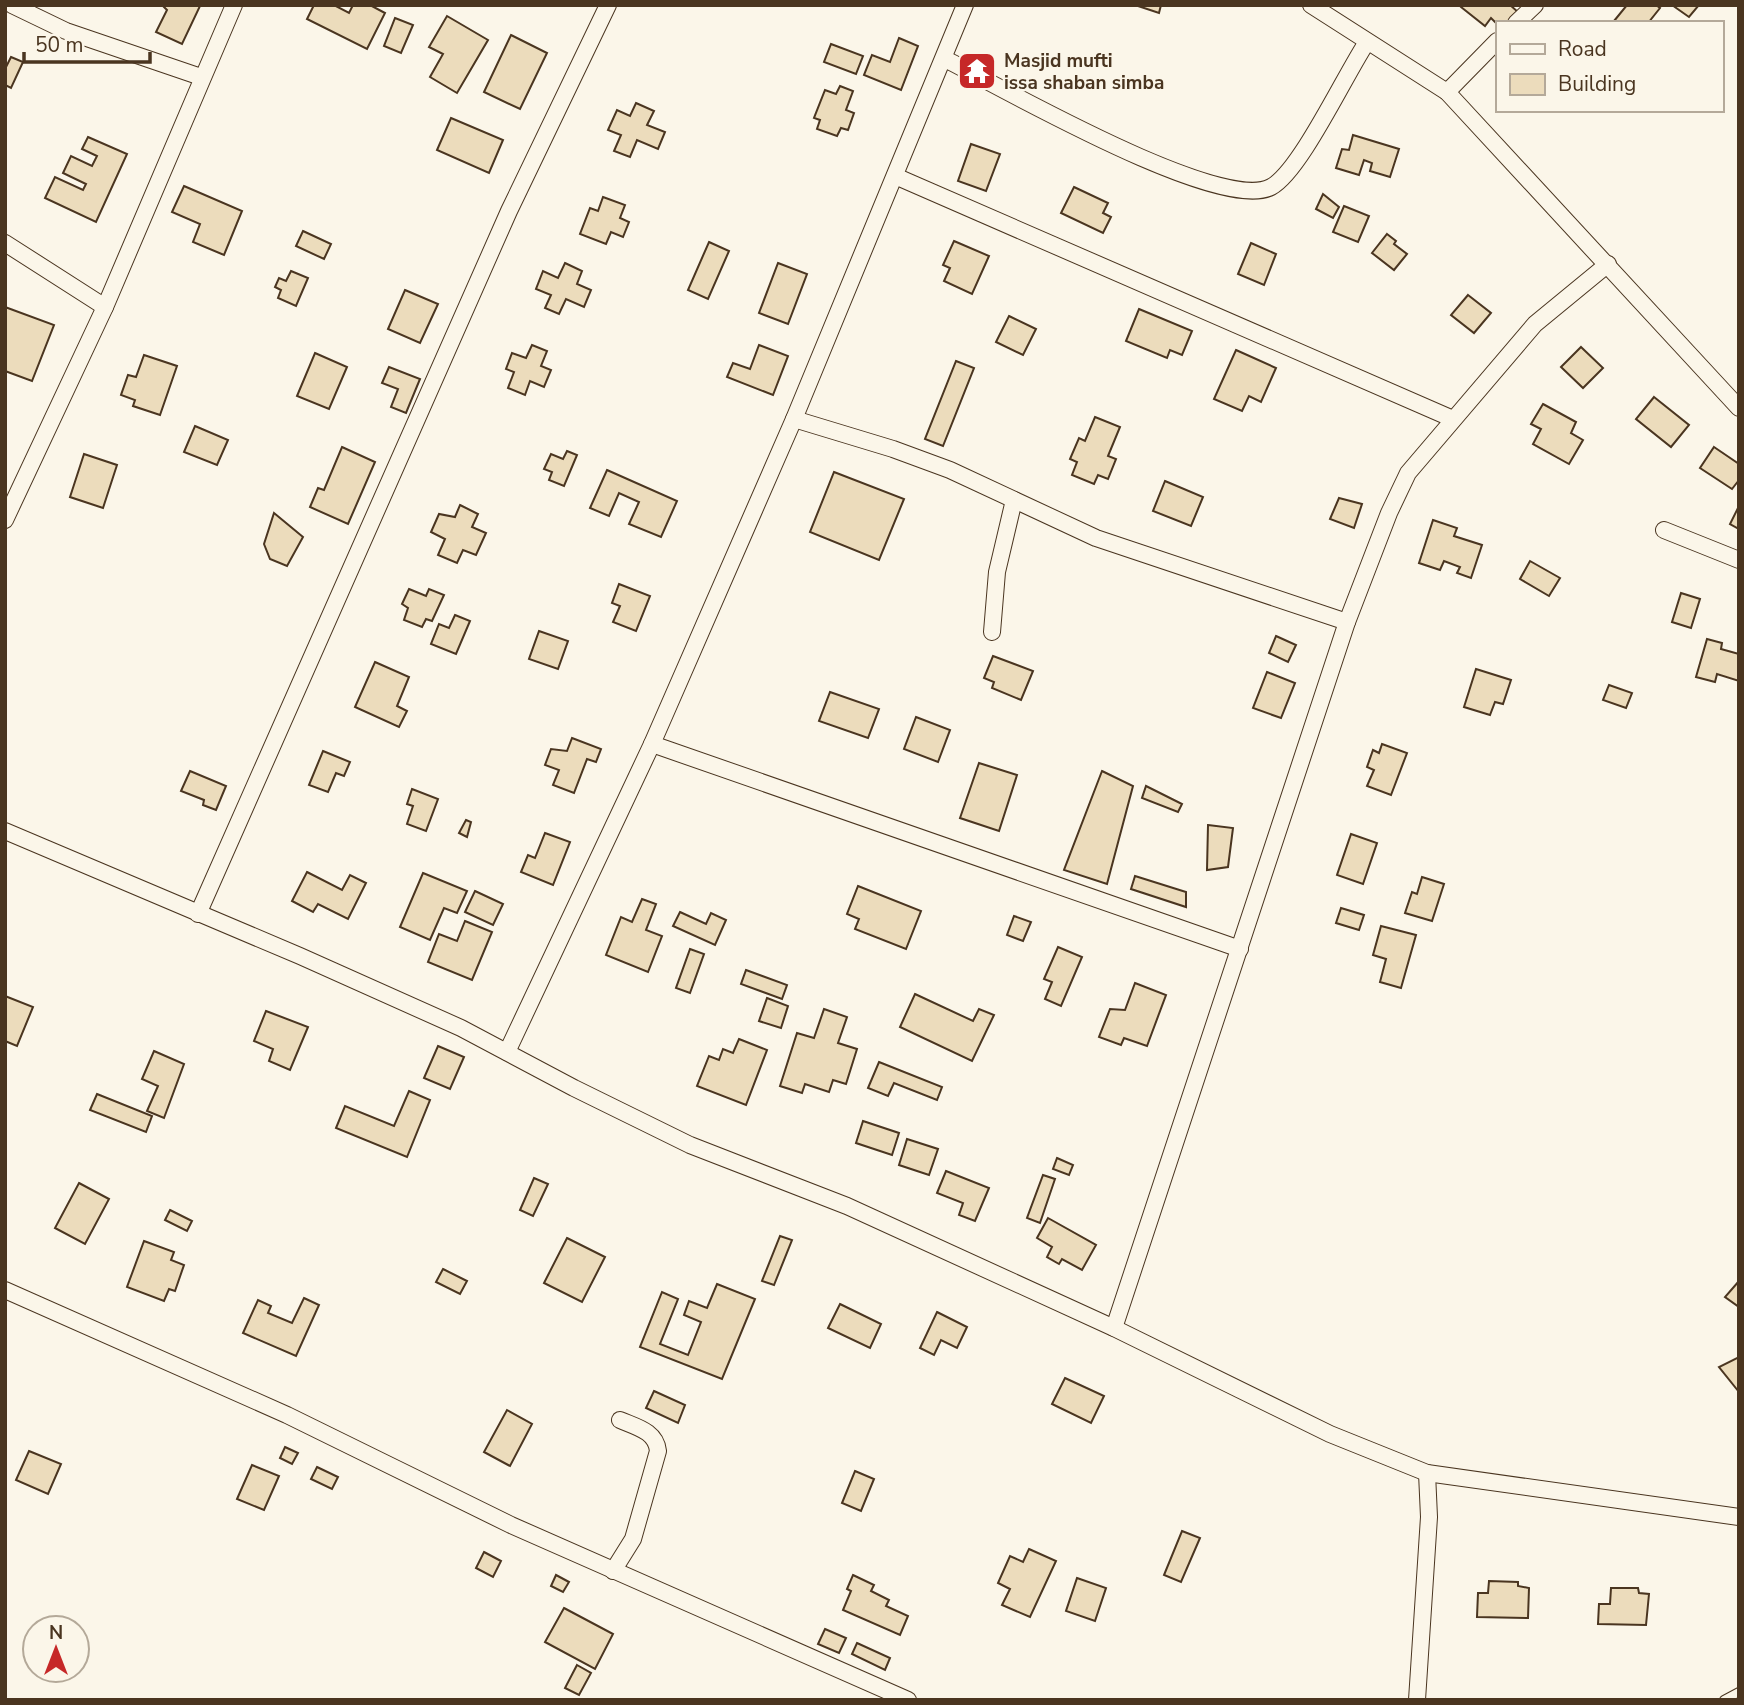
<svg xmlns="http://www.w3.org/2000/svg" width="1744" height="1705" viewBox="0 0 1744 1705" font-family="'Nunito Sans',sans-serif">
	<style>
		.building { fill: #ecdcbc; stroke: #4a3520; stroke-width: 2 }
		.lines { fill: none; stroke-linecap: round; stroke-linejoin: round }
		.service-casing { stroke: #4a3520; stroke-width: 10 }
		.minor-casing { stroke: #4a3520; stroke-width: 18 }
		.service { stroke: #fbf6e9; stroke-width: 8 }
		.minor { stroke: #fbf6e9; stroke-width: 16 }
		.labels { text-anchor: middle; stroke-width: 5; stroke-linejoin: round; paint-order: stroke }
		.poi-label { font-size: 19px; font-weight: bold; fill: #4a3520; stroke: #fbf6e9; text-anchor: start }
	</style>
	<rect width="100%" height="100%" fill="#fbf6e9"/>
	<g class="building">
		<path d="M162 5 200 6 182 44 156 32 167 10Z"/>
		<path d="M314 5H334L349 13 353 5H370L385 13 367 49 307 19Z"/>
		<path d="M1135 5H1161L1159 13Z"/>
		<path d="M1462 5H1510L1518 12 1509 23 1497 24 1491 18 1485 26 1461 7Z"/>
		<path d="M1627 5H1656L1660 8 1648 23H1616L1614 21Z"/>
		<path d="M1672 5H1699L1689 17Z"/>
		<path d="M447 16 488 40 457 93 430 77 443 54 429 47Z"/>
		<path d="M395 18 413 25 401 53 384 46Z"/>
		<path d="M511 35 547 53 520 109 484 92Z"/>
		<path d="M899 38 918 46 901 90 864 75 872 55 890 62Z"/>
		<path d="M831 44 863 56 856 74 824 62Z"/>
		<path d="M11 57 23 62 11 88 5 85V69Z"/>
		<path d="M840 86 853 91 846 110 854 113 848 130 841 128 837 136 817 129 820 120 814 118 825 90 836 94Z"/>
		<path d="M636 103 654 111 647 125 665 132 658 149 637 140 630 157 614 151 621 135 608 130 617 110 630 116Z"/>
		<path d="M451 118 503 140 489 173 437 150Z"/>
		<path d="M1353 135 1399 149 1390 177 1370 171 1372 163 1364 160 1359 175 1336 168 1342 149 1349 150Z"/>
		<path d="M88 137 127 154 96 222 45 198 55 177 83 190 86 184 63 173 71 156 92 166 97 156 82 149Z"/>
		<path d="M971 144 1000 154 986 191 958 181Z"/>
		<path d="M184 186 242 211 224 255 193 242 200 224 172 212Z"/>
		<path d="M1074 187 1108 203 1103 213 1111 217 1103 233 1061 213Z"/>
		<path d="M1323 194 1339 207 1333 218 1316 209Z"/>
		<path d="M603 197 625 205 620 218 629 222 623 237 611 232 606 244 580 234 590 208 598 211Z"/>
		<path d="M1344 206 1369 216 1358 242 1333 232Z"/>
		<path d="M303 231 331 244 324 259 296 246Z"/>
		<path d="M1387 234 1396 241 1394 244 1407 254 1394 270 1372 253Z"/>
		<path d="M954 241 989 256 972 294 944 281 950 268 943 265Z"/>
		<path d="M709 242 729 251 708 299 688 290Z"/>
		<path d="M1251 243 1276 254 1264 285 1238 274Z"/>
		<path d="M565 263 582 271 577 284 591 290 584 307 566 299 559 314 545 308 551 295 536 289 543 271 558 278Z"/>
		<path d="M778 263 807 274 788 324 759 313Z"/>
		<path d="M291 271 308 278 296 306 278 298 281 290 275 287 279 278 286 281Z"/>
		<path d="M405 290 438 304 420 343 388 329Z"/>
		<path d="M1468 295 1491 313 1474 333 1451 315Z"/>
		<path d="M5 307 54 325 32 381 5 371Z"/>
		<path d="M1139 309 1192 331 1182 355 1170 350 1167 358 1126 341Z"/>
		<path d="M1009 316 1036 329 1023 355 996 342Z"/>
		<path d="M532 345 547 351 541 366 551 370 544 387 530 381 525 395 508 388 514 372 506 369 512 353 526 358Z"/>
		<path d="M759 345 788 356 773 395 727 377 733 363 750 369Z"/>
		<path d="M1581 347 1603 368 1583 388 1561 367Z"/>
		<path d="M1236 350 1276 368 1261 402 1249 396 1242 411 1214 399Z"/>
		<path d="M315 353 347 367 329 409 297 396Z"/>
		<path d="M144 355 177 366 160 415 133 406 135 400 121 395 128 375 136 377Z"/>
		<path d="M956 361 974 368 943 446 925 439Z"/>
		<path d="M389 367 420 379 406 413 391 407 398 389 382 383Z"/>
		<path d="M1654 397 1689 425 1671 447 1636 419Z"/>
		<path d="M1543 404 1576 422 1571 433 1583 440 1569 464 1533 444 1541 429 1531 424Z"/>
		<path d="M1095 417 1120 427 1108 456 1116 459 1108 479 1098 475 1094 484 1072 475 1077 462 1070 459 1079 438 1085 441Z"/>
		<path d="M195 426 228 440 217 465 184 452Z"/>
		<path d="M342 447 375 462 348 524 310 507 318 488 324 490Z"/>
		<path d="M1714 447 1739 464V480L1732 489 1700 468Z"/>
		<path d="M567 451 577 455 564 486 549 480 552 472 544 469 551 454 563 459Z"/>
		<path d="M84 454 117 465 103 508 70 497Z"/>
		<path d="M607 470 677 501 661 537 629 524 639 502 619 493 609 516 590 508Z"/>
		<path d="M834 472 904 499 879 560 810 532Z"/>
		<path d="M1165 481 1203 497 1191 526 1153 511Z"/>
		<path d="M1339 498 1362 504 1354 528 1330 519Z"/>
		<path d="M460 505 478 514 472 527 486 533 476 555 463 550 457 563 438 555 445 539 431 532 439 514 455 517Z"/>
		<path d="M1739 506V529L1730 524Z"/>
		<path d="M274 513 303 537 287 566 270 559 264 544Z"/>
		<path d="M1433 520 1457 528 1454 536 1482 545 1471 578 1457 573 1460 567 1444 561 1440 570 1419 563Z"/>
		<path d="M1530 561 1560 578 1549 596 1520 579Z"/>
		<path d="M619 584 650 596 636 631 613 622 620 606 612 603Z"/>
		<path d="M409 589 426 596 429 589 444 595 432 621 426 619 422 627 404 620 408 608 402 604Z"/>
		<path d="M1681 593 1700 599 1691 628 1672 622Z"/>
		<path d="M455 615 470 621 456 654 431 644 439 624 449 628Z"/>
		<path d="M539 631 568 641 558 669 529 659Z"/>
		<path d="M1276 636 1296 645 1288 662 1269 653Z"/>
		<path d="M1707 639 1722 643 1721 649 1739 654V681L1717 674 1715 682 1696 677Z"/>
		<path d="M993 656 1033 671 1021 700 992 688 994 682 984 678Z"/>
		<path d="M375 662 409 677 397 706 407 711 399 727 355 707Z"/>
		<path d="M1476 669 1511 680 1503 704 1495 702 1490 715 1464 707Z"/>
		<path d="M1267 672 1295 683 1281 718 1253 708Z"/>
		<path d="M1609 685 1632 693 1626 708 1603 700Z"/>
		<path d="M830 692 879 709 868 738 819 721Z"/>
		<path d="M916 717 950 730 938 762 904 749Z"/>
		<path d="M572 738 601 749 596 762 587 759 574 793 553 785 559 770 545 765 551 749 567 751Z"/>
		<path d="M1382 744 1407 753 1391 795 1367 786 1374 770 1367 767 1373 750 1379 753Z"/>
		<path d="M323 751 350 762 344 776 336 773 328 792 309 785Z"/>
		<path d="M979 763 1017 775 999 831 960 818Z"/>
		<path d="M190 771 226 786 216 810 203 805 204 800 181 791Z"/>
		<path d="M1102 771 1133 786 1107 884 1064 870Z"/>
		<path d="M1146 786 1182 804 1178 812 1142 798Z"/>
		<path d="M412 789 438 799 426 831 407 824 413 806 407 804Z"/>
		<path d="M466 820 471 822 467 837 459 833Z"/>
		<path d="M1208 825 1233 828 1228 867 1207 870Z"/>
		<path d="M545 833 570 842 553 885 521 872 528 855 535 858Z"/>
		<path d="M1351 834 1377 843 1363 884 1337 875Z"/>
		<path d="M307 872 342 890 350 875 366 883 348 919 318 904 313 912 292 901Z"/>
		<path d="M423 873 467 891 457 913 444 908 430 940 400 927Z"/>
		<path d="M1135 876 1186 892V907L1131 889Z"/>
		<path d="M1422 877 1444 884 1432 921 1405 913 1412 892 1417 894Z"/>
		<path d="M858 886 921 911 906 949 855 929 859 919 847 914Z"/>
		<path d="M475 891 503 904 493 925 465 912Z"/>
		<path d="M642 899 656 904 646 930 662 936 648 972 606 955 621 917 632 922Z"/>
		<path d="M1341 908 1364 915 1359 930 1336 923Z"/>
		<path d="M680 912 706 924 711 913 726 920 715 945 673 926Z"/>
		<path d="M1014 916 1031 922 1023 941 1007 935Z"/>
		<path d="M465 921 492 932 472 980 428 962 439 934 457 941Z"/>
		<path d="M1381 926 1416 935 1401 988 1380 982 1386 959 1373 955Z"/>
		<path d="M1058 947 1082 957 1061 1006 1045 999 1052 982 1044 979Z"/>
		<path d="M690 949 704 954 690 993 676 988Z"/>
		<path d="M746 970 787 985 782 999 741 984Z"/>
		<path d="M1135 983 1166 995 1147 1046 1124 1038 1121 1045 1099 1037 1110 1009 1125 1010Z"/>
		<path d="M915 994 973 1021 979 1009 994 1015 972 1061 900 1027Z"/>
		<path d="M5 996 33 1007 17 1046 5 1041Z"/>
		<path d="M767 998 788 1006 781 1028 759 1021Z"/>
		<path d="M824 1009 847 1017 838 1043 857 1049 846 1084 833 1080 829 1092 805 1084 802 1093 780 1086 797 1033 814 1038Z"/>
		<path d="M266 1011 308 1027 290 1070 269 1061 273 1049 254 1041Z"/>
		<path d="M739 1039 767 1050 746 1105 697 1086 709 1056 719 1060 723 1049 733 1053Z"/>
		<path d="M438 1046 464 1057 450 1089 424 1078Z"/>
		<path d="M154 1051 184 1064 164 1118 147 1111 158 1086 142 1079Z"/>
		<path d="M879 1062 942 1087 937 1100 894 1083 888 1096 868 1088Z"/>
		<path d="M409 1091 430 1100 407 1157 336 1128 345 1106 394 1126Z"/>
		<path d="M97 1094 152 1116 146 1132 90 1110Z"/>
		<path d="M863 1121 899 1133 892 1155 856 1143Z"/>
		<path d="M907 1139 938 1149 929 1175 899 1165Z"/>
		<path d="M1057 1158 1073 1165 1069 1175 1053 1169Z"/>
		<path d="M946 1171 989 1188 975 1221 959 1215 963 1203 937 1193Z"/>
		<path d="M1043 1175 1055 1179 1040 1223 1027 1218Z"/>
		<path d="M534 1178 548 1184 533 1216 520 1210Z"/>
		<path d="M79 1183 109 1199 85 1244 55 1228Z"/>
		<path d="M170 1210 192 1221 187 1231 165 1220Z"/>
		<path d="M1048 1218 1096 1245 1082 1270 1062 1259 1059 1264 1047 1257 1052 1247 1037 1238Z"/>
		<path d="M780 1236 792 1240 774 1285 762 1281Z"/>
		<path d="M567 1238 605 1257 582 1302 544 1283Z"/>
		<path d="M144 1241 174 1252 171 1260 184 1265 175 1291 169 1289 164 1301 127 1287Z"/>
		<path d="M443 1269 467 1281 460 1294 436 1282Z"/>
		<path d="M1739 1281V1307L1725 1297Z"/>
		<path d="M717 1284 755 1299 722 1379 640 1347 662 1292 678 1299 660 1344 688 1355 701 1322 684 1315 689 1301 707 1308Z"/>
		<path d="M304 1298 319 1305 296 1356 243 1333 258 1300 271 1306 268 1313 292 1323Z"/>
		<path d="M840 1304 881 1324 870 1348 828 1328Z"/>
		<path d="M937 1312 967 1327 957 1348 941 1340 934 1355 920 1348Z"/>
		<path d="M1739 1357V1392L1719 1367Z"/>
		<path d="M1065 1378 1104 1396 1091 1423 1052 1404Z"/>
		<path d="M654 1391 685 1405 678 1423 646 1408Z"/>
		<path d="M507 1410 532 1424 510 1466 484 1452Z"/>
		<path d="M285 1447 298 1453 292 1464 280 1458Z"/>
		<path d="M29 1451 61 1464 48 1494 16 1480Z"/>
		<path d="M252 1465 279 1476 264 1510 237 1499Z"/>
		<path d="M317 1467 338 1477 332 1489 311 1479Z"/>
		<path d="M855 1471 874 1479 861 1511 842 1503Z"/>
		<path d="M1182 1531 1200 1538 1181 1582 1164 1575Z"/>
		<path d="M1029 1549 1056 1561 1030 1617 1002 1605 1010 1589 998 1583 1010 1556 1023 1562Z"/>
		<path d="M484 1552 501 1561 493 1577 476 1568Z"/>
		<path d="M556 1575 569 1582 563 1592 551 1586Z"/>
		<path d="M853 1575 874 1585 871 1591 889 1600 886 1606 908 1616 900 1635 843 1610 851 1591 847 1589Z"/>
		<path d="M1077 1578 1106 1588 1095 1621 1066 1611Z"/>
		<path d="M1489 1581 1518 1582V1586L1529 1588 1528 1618 1477 1617 1478 1593H1488Z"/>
		<path d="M1611 1588H1638L1639 1593 1649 1594 1646 1625 1598 1624 1599 1604H1610Z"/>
		<path d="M564 1608 613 1634 595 1669 545 1642Z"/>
		<path d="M825 1629 846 1638 839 1653 818 1644Z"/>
		<path d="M857 1643 890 1658 885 1670 852 1654Z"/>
		<path d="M577 1665 591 1673 579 1695 565 1688Z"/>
	</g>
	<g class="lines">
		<g class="service-casing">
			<path id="service" d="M1724 1700 1739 1692"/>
		</g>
		<g class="minor-casing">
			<g id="minor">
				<path d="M12 5 66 31 201 77"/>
				<path d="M1311 5 1447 92 1739 408"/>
				<path d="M1516 23 1535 5"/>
				<path d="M945 59C999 86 1221 214 1271 187 1300 172 1346 73 1367 42"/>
				<path d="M1447 92 1497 41"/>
				<path d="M895 176 1453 419"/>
				<path d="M5 243 105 307"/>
				<path d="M794 419 893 449 950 470 1096 538 1347 622"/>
				<path d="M5 520 105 307 234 5"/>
				<path d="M1664 530 1739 560"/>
				<path d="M992 632 997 572 1014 500"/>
				<path d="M652 744 1240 949"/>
				<path d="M5 831 300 956 461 1028 574 1088 690 1145 847 1206 1114 1328 1330 1434 1427 1473 1739 1517"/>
				<path d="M198 914 509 211 608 5"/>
				<path d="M507 1052 652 744 794 419 965 5"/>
				<path d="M5 1290 287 1415 511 1525 908 1700"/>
				<path d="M1114 1328 1347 622 1389 513 1408 473 1535 324 1608 264"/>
				<path d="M613 1571 633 1539 658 1451C656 1431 636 1427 620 1420"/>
				<path d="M1417 1700 1429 1517 1427 1473"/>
			</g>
		</g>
		<use href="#service" class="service"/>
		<use href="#minor" class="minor"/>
	</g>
	<defs>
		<g id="temple-square" transform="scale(2.0125)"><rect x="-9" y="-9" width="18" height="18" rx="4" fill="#c62828" stroke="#fbf6e9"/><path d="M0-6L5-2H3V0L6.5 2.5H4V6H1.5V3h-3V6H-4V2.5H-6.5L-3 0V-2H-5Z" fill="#fff"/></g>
	</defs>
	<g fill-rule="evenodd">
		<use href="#temple-square" x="977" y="71"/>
	</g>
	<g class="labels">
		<g class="poi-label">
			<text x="1004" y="67">Masjid mufti<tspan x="1004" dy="22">issa shaban simba</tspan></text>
		</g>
	</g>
	<rect width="1744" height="1705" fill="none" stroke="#4a3520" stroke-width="14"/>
	<rect x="1496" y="21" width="228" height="91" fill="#fbf6e9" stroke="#b4a999" stroke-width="2"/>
	<rect x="1510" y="44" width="35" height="10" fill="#fbf6e9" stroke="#b4a999" stroke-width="2"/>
	<text x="1558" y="56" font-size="21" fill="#4a3520">Road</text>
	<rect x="1510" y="74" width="35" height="21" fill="#ecdcbc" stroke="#b4a999" stroke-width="2"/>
	<text x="1558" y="91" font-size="21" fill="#4a3520">Building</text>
	<g transform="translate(56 1649)"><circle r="33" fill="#fbf6e9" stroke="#b4a999" stroke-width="2"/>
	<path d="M0-5L12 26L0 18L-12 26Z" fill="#c62828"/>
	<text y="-10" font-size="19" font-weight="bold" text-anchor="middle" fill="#4a3520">N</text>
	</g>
	<path d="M24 52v10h126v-10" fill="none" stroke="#4a3520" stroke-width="3.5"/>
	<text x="35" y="52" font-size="21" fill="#4a3520" stroke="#fbf6e9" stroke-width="5" paint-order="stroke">50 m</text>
</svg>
